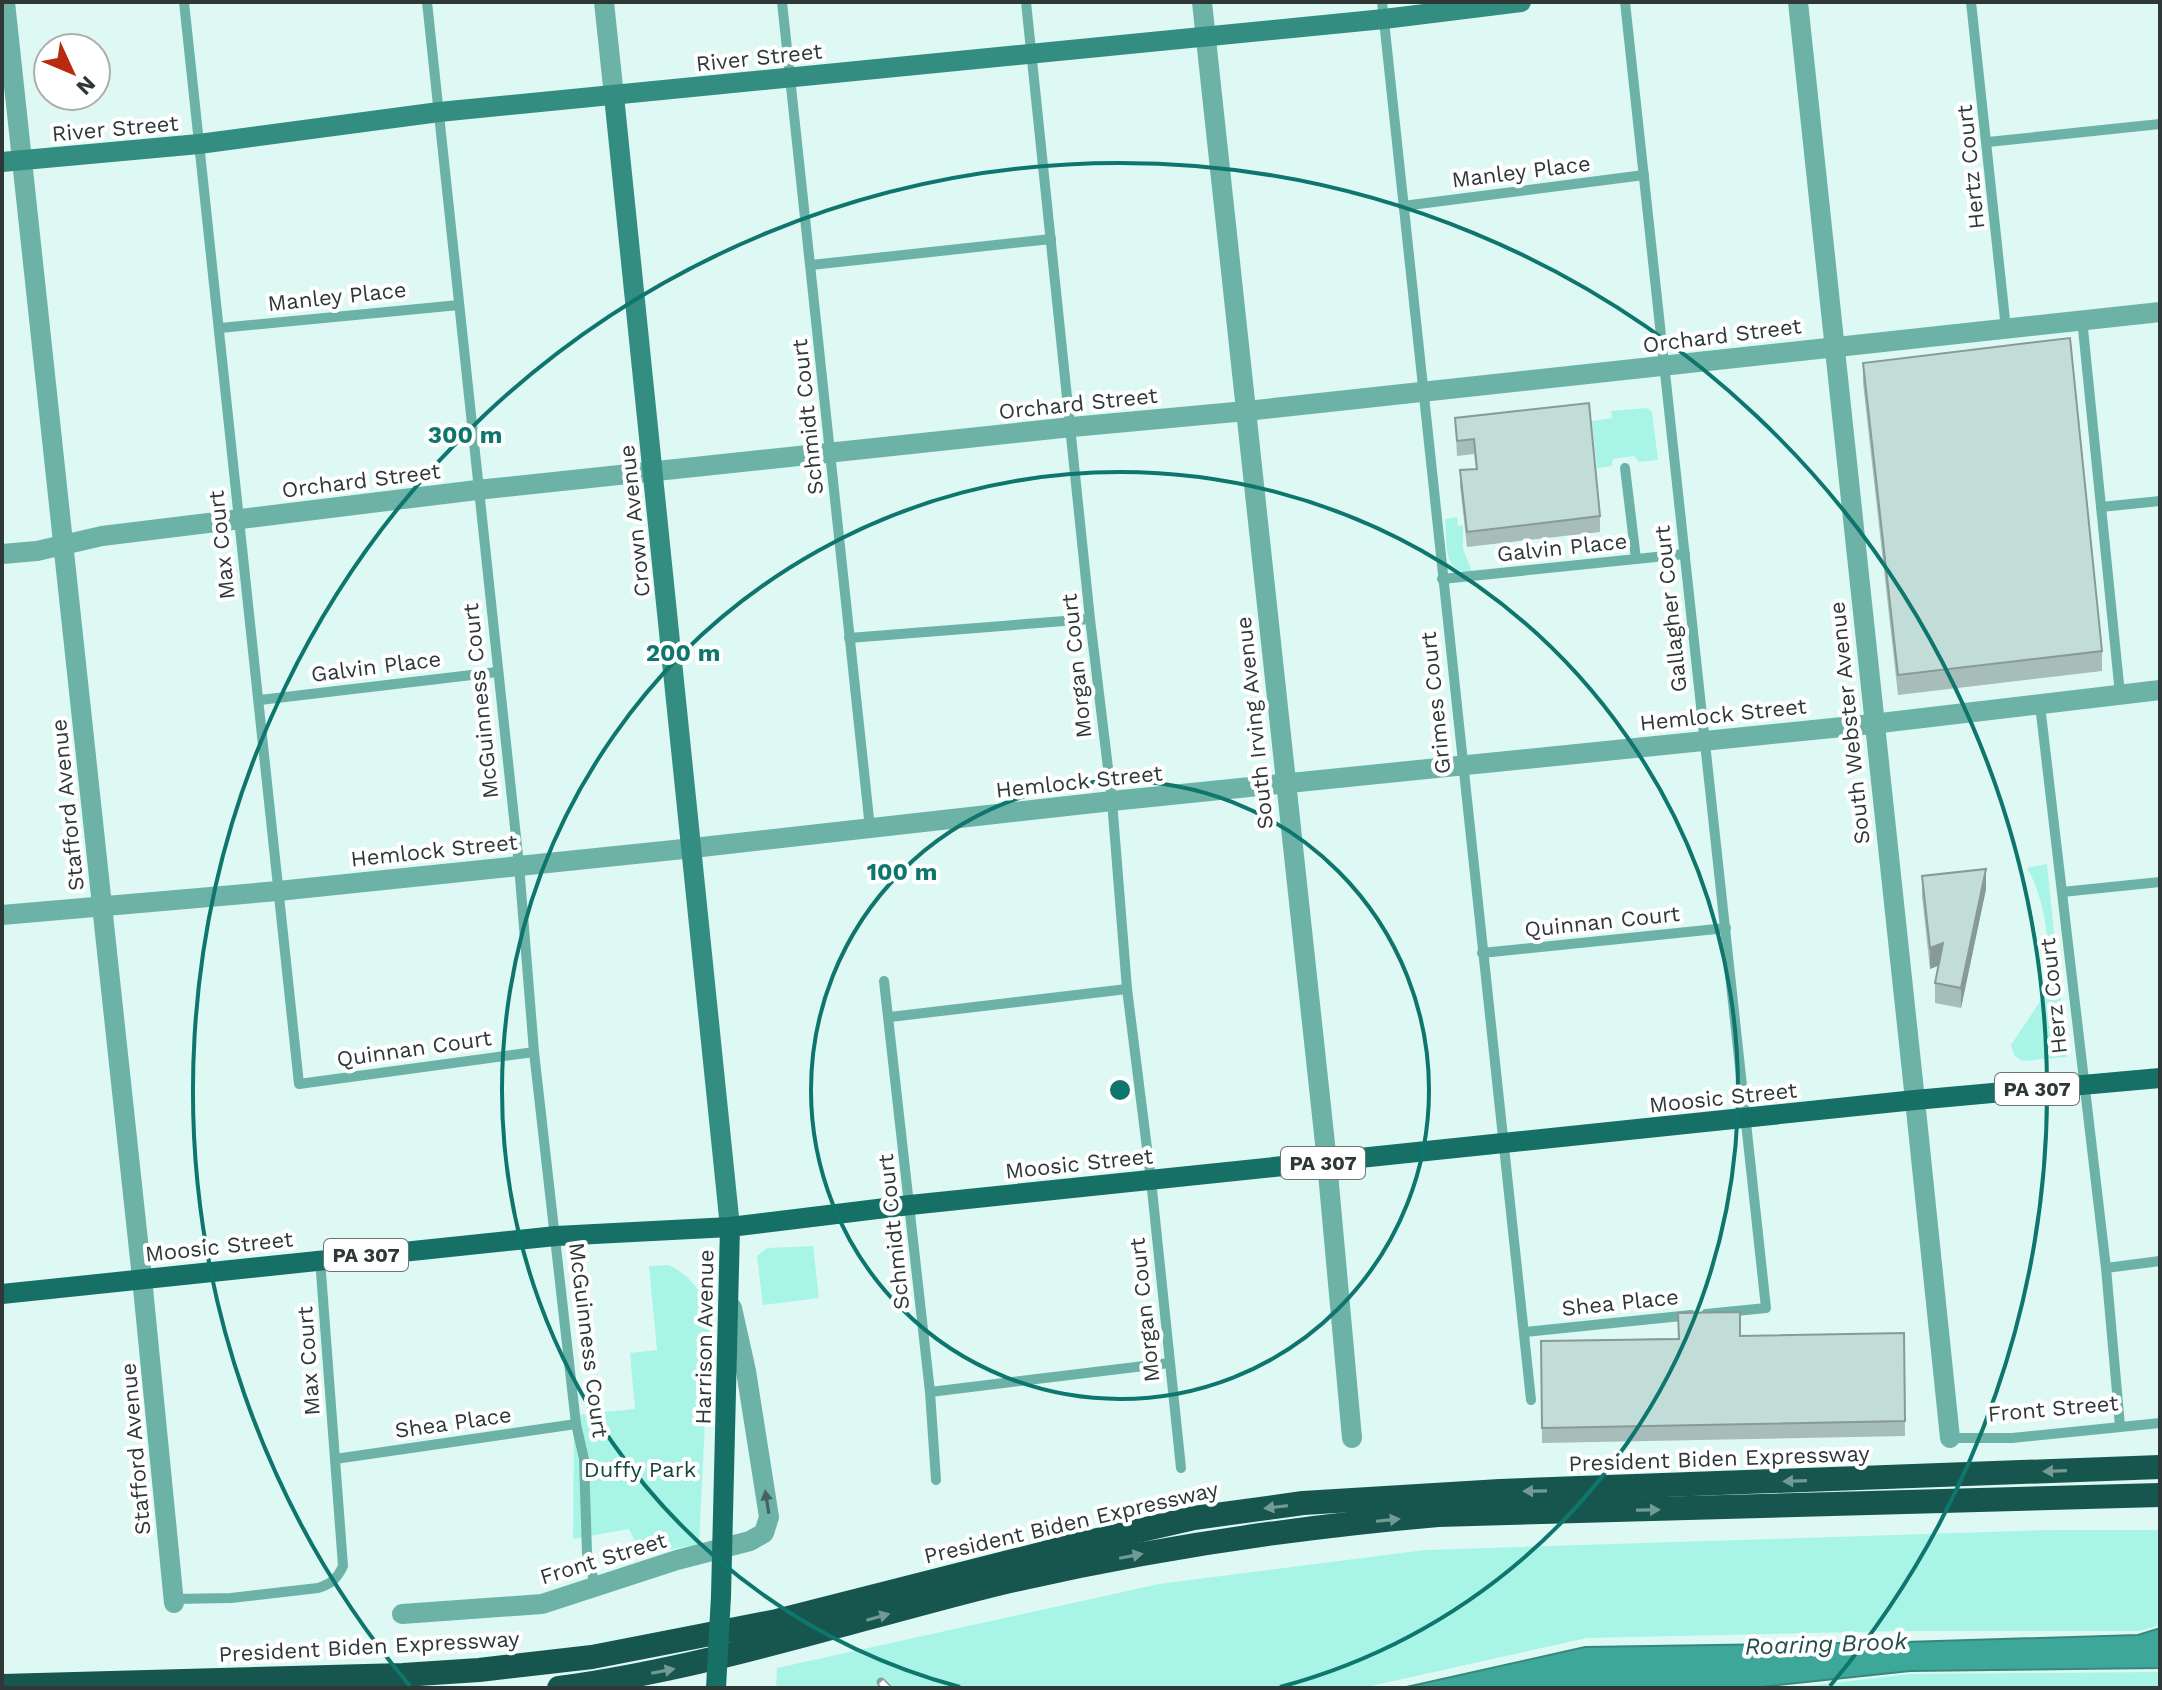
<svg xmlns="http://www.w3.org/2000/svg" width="2162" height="1690" viewBox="0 0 2162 1690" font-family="'Work Sans',sans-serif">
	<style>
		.green { fill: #a8f5e8 }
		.water { fill: #3da89a; stroke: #38877c; stroke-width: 2 }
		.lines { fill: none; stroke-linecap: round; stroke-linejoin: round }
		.service { stroke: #6db2a7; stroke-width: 10 }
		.minor { stroke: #6db2a7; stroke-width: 20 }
		.tertiary { stroke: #6db2a7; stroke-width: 20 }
		.secondary { stroke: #338d81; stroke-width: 20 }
		.primary { stroke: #177066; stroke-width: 20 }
		.motorway { stroke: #17564e; stroke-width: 24 }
		.rail-casing { stroke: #8b9f9b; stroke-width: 9 }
		.rail { stroke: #fff; stroke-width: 6; stroke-dasharray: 18; stroke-linecap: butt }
		.primary-bridge { stroke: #177066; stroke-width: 20 }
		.wall { fill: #a7bdb9 }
		.shaded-wall { fill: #889a96 }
		.building { fill: #c2dcd7; stroke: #889a96; stroke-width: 2 }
		.oneway { fill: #749a95 }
		.oneway2 { fill: #44635e }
		.ring { fill: none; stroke: #0f766e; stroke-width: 4 }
		.labels { text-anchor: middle; stroke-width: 8; stroke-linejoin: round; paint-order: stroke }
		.shield { fill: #fff; stroke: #6d7473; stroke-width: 2 }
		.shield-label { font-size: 20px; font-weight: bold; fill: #2e3937 }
		.street-label { font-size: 22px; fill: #2e3937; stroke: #fff }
		.park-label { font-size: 22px; fill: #16453f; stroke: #fff }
		.water-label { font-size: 24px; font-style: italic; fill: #225049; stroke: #fff }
		.centre { fill: #0f766e; stroke: #fff; stroke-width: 4 }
		.ring-label { font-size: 24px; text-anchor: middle; font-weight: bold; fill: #0f766e; stroke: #fff; stroke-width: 8; stroke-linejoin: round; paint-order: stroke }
	</style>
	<rect width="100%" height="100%" fill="#def9f4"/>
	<g class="green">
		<path d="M1647 408 1652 412 1658 460 1639 462 1634 456 1613 459 1612 466 1597 468 1592 421 1612 418 1611 411Z"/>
		<path d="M1457 517 1458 526 1463 525V549L1472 572C1442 575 1447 541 1445 519Z"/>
		<path d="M2047 864 2067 1057 2022 1061 2014 1055 2011 1045 2053 982C2047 943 2047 902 2027 868Z"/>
		<path d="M813 1246 819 1298 763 1305 757 1256 767 1248Z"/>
		<path d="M668 1265C690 1274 707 1297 710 1320L699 1544 647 1554 640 1551 629 1529 573 1539 574 1415 635 1409 630 1353 657 1350 649 1266Z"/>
		<path d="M2050 1530H2160V1625L2139 1631H1901L1587 1638 1362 1688H776L777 1668 1159 1584 1425 1550Z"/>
		<path d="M2160 1672V1688H1790L1910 1674Z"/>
	</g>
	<path class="water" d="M2160 1628V1668L1910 1671 1751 1688H1402L1585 1647 1905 1642 2138 1635Z"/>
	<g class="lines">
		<g class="service">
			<path d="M184 2 299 1084 534 1052"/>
			<path d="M427 2 519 865 534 1052 576 1424 584 1459 587 1553 595 1585"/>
			<path d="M782 2 870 828"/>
			<path d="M1026 2 1090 619 1112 801 1127 989 1151 1180 1181 1468"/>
			<path d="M1382 2 1531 1400"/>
			<path d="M1625 2 1766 1308 1706 1314"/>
			<path d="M1971 2 2006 329"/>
			<path d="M1988 142 2160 124"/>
			<path d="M1403 206 1644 175"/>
			<path d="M811 265 1051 239"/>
			<path d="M2082 319 2120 694"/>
			<path d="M220 328 459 305"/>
			<path d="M1625 468 1636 559"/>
			<path d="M2101 507 2160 501"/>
			<path d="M1442 579 1685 554"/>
			<path d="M849 638 1090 619"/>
			<path d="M260 700 497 672"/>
			<path d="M2040 705 2106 1268 2120 1426"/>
			<path d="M2062 892 2160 882"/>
			<path d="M1482 953 1726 928"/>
			<path d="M884 981 930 1392 936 1480"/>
			<path d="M890 1017 1127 989"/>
			<path d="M2106 1268 2160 1261"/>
			<path d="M1525 1332 1691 1315"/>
			<path d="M930 1392 1169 1363"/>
			<path d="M1950 1438H2012L2160 1423"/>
			<path d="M335 1459 576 1424"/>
			<path d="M173 1599 231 1598 318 1588C331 1584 337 1579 343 1566L320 1259"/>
		</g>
		<g class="minor">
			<path d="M5 2 142 1278 174 1603"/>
			<path d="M1202 2 1327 1162 1352 1438"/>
			<path d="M2 554 37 551 102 536 477 490 1072 427 1246 411 2160 312"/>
			<path d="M2 915 278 891 693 848 1112 801 1872 724 2160 690"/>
			<path d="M1915 1100 1950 1438"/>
			<path d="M402 1614 542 1604 677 1560 750 1541 764 1533 769 1517 746 1371 732 1308"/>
		</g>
		<g class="tertiary">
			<path d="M604 2 614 96"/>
			<path d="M1798 2C1838 368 1873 735 1915 1100"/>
		</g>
		<g class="secondary">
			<path d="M614 96 730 1227"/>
			<path d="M2 162 199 144 439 112 1384 19 1521 2"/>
		</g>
		<g class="primary">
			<path d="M2 1294 556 1236 730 1227 910 1205 1915 1100 2160 1078"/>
			<path d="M721 1596 730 1227"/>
		</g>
		<g class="motorway">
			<path d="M2 1686 403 1675 479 1670 592 1657 777 1621 1080 1544 1194 1518 1303 1503 1500 1491 2160 1467"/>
			<path d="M559 1688C707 1668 845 1622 989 1586 1137 1551 1287 1528 1438 1515L2160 1495"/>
		</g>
		<g class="rail-casing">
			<path id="rail" d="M881 1682 887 1688"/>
		</g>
		<use href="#rail" class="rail"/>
		<path class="primary-bridge" d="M716 1688 721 1596"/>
	</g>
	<g class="wall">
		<path d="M1863 363 2102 651V671L1898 695 1863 383Z"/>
		<path d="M1455 418 1600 516V532L1467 547 1460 486V470L1476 469 1474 454 1457 456Z"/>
		<path d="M1922 876 1986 889 1961 1008 1935 1003V983L1939 965 1930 969 1922 896Z"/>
		<path d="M1904 1333 1905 1436 1542 1443 1541 1341Z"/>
	</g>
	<g class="shaded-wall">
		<path d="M1986 869V889L1961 1008V988Z"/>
		<path d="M1943 943V964L1930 969V948Z"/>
	</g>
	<g class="building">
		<path d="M2070 338 2102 651 1898 675 1863 363Z"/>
		<path d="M1589 403 1600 516 1467 532 1460 470 1477 469 1474 439 1457 441 1455 418Z"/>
		<path d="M1986 869 1961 988 1935 983 1943 943 1930 948 1922 876Z"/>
		<path d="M1740 1312V1336L1904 1333 1905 1421 1542 1428 1541 1341 1679 1339 1678 1313Z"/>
	</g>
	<defs><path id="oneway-solid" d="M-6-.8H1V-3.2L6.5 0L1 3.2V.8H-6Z" transform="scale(2)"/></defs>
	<g class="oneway">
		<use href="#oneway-solid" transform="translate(2055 1471) rotate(178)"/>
		<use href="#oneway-solid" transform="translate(1795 1481) rotate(178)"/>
		<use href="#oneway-solid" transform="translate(1535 1491) rotate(179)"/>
		<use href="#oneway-solid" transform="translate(1276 1507) rotate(173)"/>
		<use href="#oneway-solid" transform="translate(1648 1510) rotate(-1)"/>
		<use href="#oneway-solid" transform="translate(1388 1520) rotate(-6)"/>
		<use href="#oneway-solid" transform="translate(1131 1556) rotate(-11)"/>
		<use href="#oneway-solid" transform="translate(878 1617) rotate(-16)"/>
		<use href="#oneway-solid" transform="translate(663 1671) rotate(-11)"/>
	</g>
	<use class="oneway2" href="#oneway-solid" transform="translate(767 1502) rotate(-99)"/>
	<g class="ring">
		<circle cx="1120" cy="1090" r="309"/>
		<path d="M960 1687A618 618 0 1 1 1280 1687"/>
		<path d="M410 1686A927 927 0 1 1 1830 1686"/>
	</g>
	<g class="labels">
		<g class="shield">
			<rect x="1995" y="1073" width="84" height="32" rx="6"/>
			<rect x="1281" y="1147" width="84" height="32" rx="6"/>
			<rect x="324" y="1239" width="84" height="32" rx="6"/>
		</g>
		<g class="shield-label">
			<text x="2037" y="1096">PA 307</text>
			<text x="1323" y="1170">PA 307</text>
			<text x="366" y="1262">PA 307</text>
		</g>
		<g class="street-label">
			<text transform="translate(759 57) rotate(-6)" y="8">River Street</text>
			<text transform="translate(115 128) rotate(-5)" y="8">River Street</text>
			<text transform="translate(1970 167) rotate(-96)" y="8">Hertz Court</text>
			<text transform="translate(1521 171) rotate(-7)" y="8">Manley Place</text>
			<text transform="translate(337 296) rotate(-6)" y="8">Manley Place</text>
			<text transform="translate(1722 335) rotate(-7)" y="8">Orchard Street</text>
			<text transform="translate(1078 403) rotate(-6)" y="8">Orchard Street</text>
			<text transform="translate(807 417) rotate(-96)" y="8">Schmidt Court</text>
			<text transform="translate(361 480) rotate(-7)" y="8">Orchard Street</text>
			<text transform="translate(634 521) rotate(-96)" y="8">Crown Avenue</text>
			<text transform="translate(221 545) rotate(-96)" y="8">Max Court</text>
			<text transform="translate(1562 547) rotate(-6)" y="8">Galvin Place</text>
			<text transform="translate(1670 609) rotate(-96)" y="8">Gallagher Court</text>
			<text transform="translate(376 666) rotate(-7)" y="8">Galvin Place</text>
			<text transform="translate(1076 666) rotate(-96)" y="8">Morgan Court</text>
			<text transform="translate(480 701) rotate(-96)" y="8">McGuinness Court</text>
			<text transform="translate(1435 703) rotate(-96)" y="8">Grimes Court</text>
			<text transform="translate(1723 714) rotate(-6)" y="8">Hemlock Street</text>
			<text transform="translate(1254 723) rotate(-96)" y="8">South Irving Avenue</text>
			<text transform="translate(1849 723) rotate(-96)" y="8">South Webster Avenue</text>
			<text transform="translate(1079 781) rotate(-6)" y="8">Hemlock Street</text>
			<text transform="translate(67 805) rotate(-96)" y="8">Stafford Avenue</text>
			<text transform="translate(434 850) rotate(-6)" y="8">Hemlock Street</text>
			<text transform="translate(1602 921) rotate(-6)" y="8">Quinnan Court</text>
			<text transform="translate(2053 996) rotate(-96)" y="8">Herz Court</text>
			<text transform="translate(414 1048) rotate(-8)" y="8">Quinnan Court</text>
			<text transform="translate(1723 1097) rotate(-6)" y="8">Moosic Street</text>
			<text transform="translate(1079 1163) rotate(-6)" y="8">Moosic Street</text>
			<text transform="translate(893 1232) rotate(-96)" y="8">Schmidt Court</text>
			<text transform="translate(219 1246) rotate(-6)" y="8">Moosic Street</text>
			<text transform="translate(1620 1302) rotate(-6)" y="8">Shea Place</text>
			<text transform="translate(1144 1310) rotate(-96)" y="8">Morgan Court</text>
			<text transform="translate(704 1337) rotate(-89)" y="8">Harrison Avenue</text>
			<text transform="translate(589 1340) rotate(83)" y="8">McGuinness Court</text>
			<text transform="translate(308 1361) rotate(-94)" y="8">Max Court</text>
			<text transform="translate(2053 1408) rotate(-5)" y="8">Front Street</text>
			<text transform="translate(453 1422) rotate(-8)" y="8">Shea Place</text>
			<text transform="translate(135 1449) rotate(-95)" y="8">Stafford Avenue</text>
			<text transform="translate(1719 1458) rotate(-2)" y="8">President Biden Expressway</text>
			<text transform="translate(1071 1522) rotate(-13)" y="8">President Biden Expressway</text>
			<text transform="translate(603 1558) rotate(-17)" y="8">Front Street</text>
			<text transform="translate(369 1646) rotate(-3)" y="8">President Biden Expressway</text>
		</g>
		<g class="park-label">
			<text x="640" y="1477">Duffy Park</text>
		</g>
		<g class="water-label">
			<text transform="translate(1826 1644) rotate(-2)" y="8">Roaring Brook</text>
		</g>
	</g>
	<circle cx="1120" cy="1090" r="12" class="centre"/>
	<g class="ring-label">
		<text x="465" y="443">300 m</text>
		<text x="683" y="661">200 m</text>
		<text x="902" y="880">100 m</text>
	</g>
	<rect width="2162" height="1690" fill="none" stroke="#2e3937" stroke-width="8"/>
	<g transform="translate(72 72) rotate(134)"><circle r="38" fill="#ffffff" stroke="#abb0af" stroke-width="2"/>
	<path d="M0-6L14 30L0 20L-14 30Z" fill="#b72b0e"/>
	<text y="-12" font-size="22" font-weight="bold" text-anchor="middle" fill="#2e3937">N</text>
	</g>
</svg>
